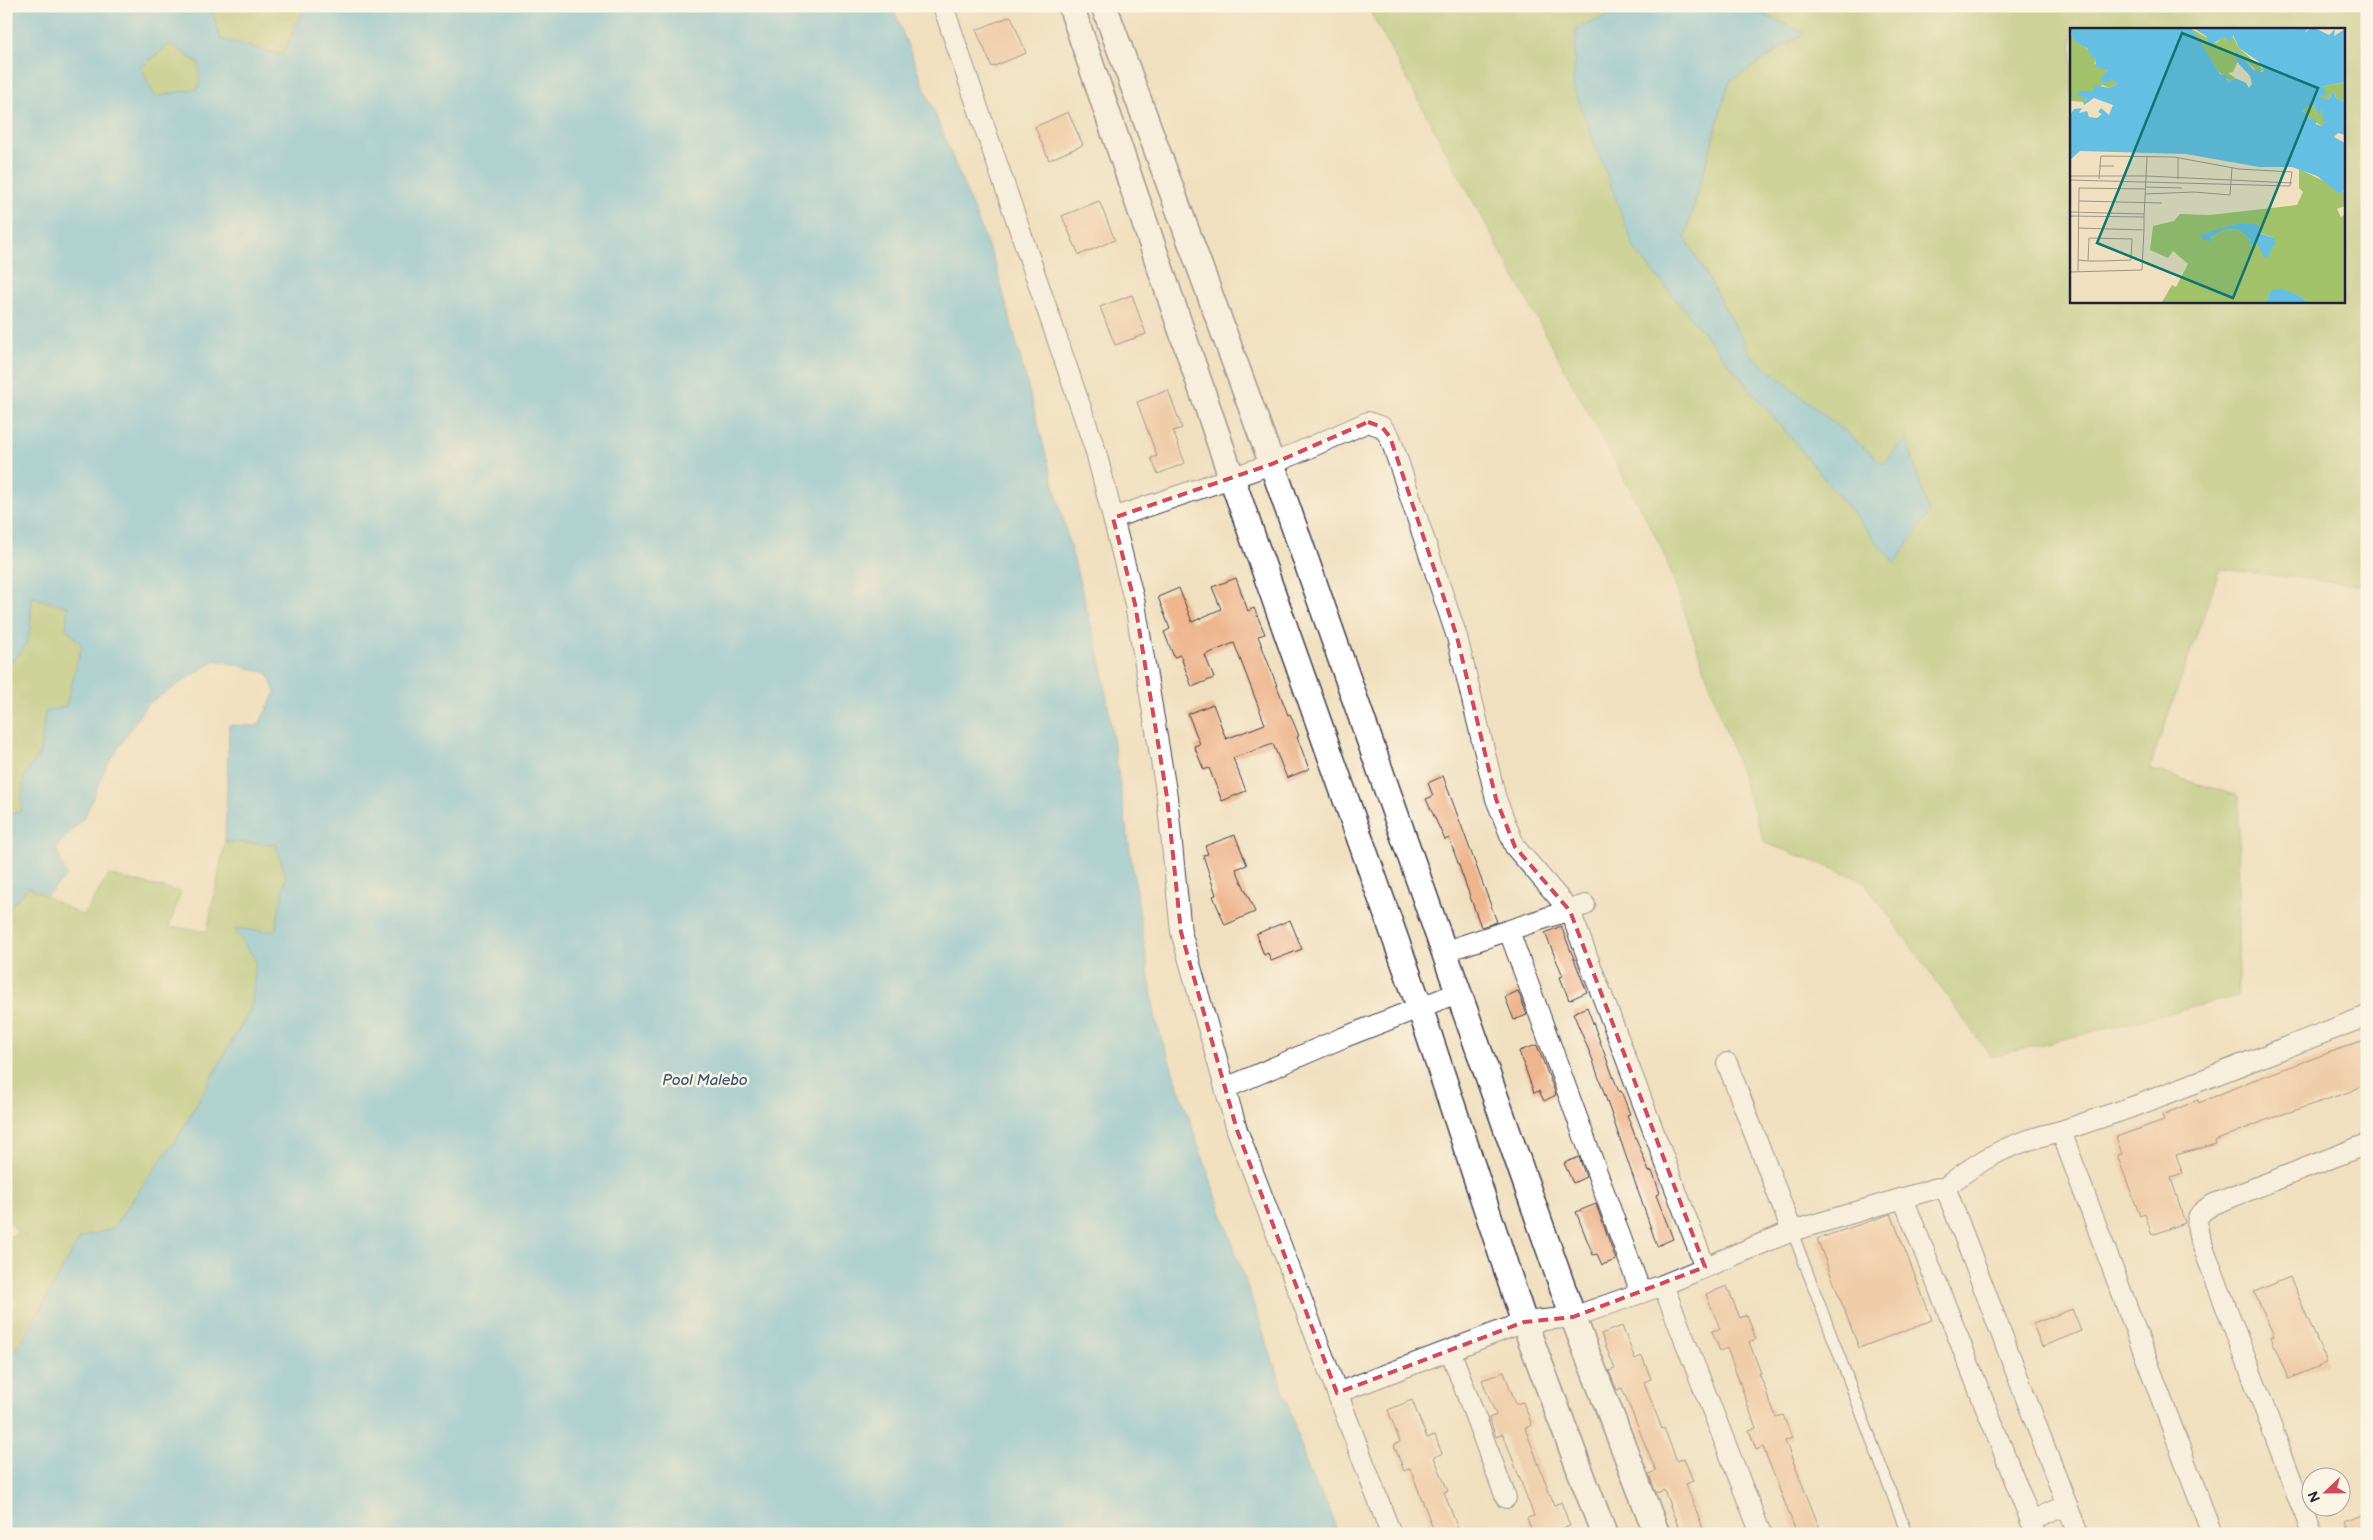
<svg xmlns="http://www.w3.org/2000/svg" width="2373" height="1540" viewBox="0 0 2373 1540" font-family="'Balsamiq Sans',sans-serif">
	<style>
		.green { fill: #a2c26a; stroke: #627252; fill-rule: evenodd }
		.water { fill: #65bfe3; stroke: #44708f; fill-rule: evenodd }
		.building { fill: #eeb58e }
		.lines { fill: none; stroke-linecap: round; stroke-linejoin: round }
		.service-casing { stroke: #413e4f; stroke-width: 12 }
		.minor-casing { stroke: #413e4f; stroke-width: 22 }
		.tertiary-casing { stroke: #413e4f; stroke-width: 28 }
		.service { stroke: #fff; stroke-width: 10 }
		.minor { stroke: #fff; stroke-width: 20 }
		.tertiary { stroke: #fff; stroke-width: 25 }
		.marked { fill: none; stroke: #d1495b; stroke-width: 4; stroke-dasharray: 10 6; stroke-linejoin: round }
		.labels { text-anchor: middle; stroke-width: 5; stroke-linejoin: round; paint-order: stroke }
		.water-label { font-size: 15px; font-style: italic; fill: #395976; stroke: #fcf5e5 }
		.inset-road { fill: none; stroke: #9e948b; stroke-width: 1 }
		.view { fill: #0f766e; fill-opacity: 0.15; stroke: #0f766e; stroke-width: 2.5 }
		.inset-edge { fill: none; stroke: #22223b; stroke-width: 2.5 }
	</style>
	<rect width="100%" height="100%" fill="#fcf5e5"/>
	<filter id="ink" filterUnits="userSpaceOnUse"><feTurbulence type="fractalNoise" baseFrequency=".02" numOctaves="2"/><feDisplacementMap in="SourceGraphic" scale="10" xChannelSelector="R" yChannelSelector="G"/><feConvolveMatrix kernelMatrix="1 2 1 2 8 2 1 2 1" color-interpolation-filters="sRGB"/></filter>
	<filter id="wash" filterUnits="userSpaceOnUse"><feTurbulence type="fractalNoise" baseFrequency=".0096" numOctaves="4" result="noise"/><feDisplacementMap in="SourceGraphic" scale="20" xChannelSelector="R" yChannelSelector="G"/><feGaussianBlur stdDeviation="1.12" result="paint"/><feColorMatrix in="noise" values="0 0 0 0 0 0 0 0 0 0 0 0 0 0 0 0 0 1.4 0 .05"/><feComposite in="paint" operator="in"/></filter>
	<g filter="url(#wash)">
		<rect width="100%" height="100%" fill="#f0e0c0"/>
		<g class="green">
			<path d="M210 6H305L282 55 221 39Z"/>
			<path d="M1367 6H1632L1576 29 1635 250 1895 564 1906 437 1884 464 1751 355 1685 237 1729 82 1805 33 1744 6H2367V586L2220 569 2149 769 2239 796 2238 996 1991 1057 1863 880 1765 843 1663 550ZM2072 29H2344V301H2072Z"/>
			<path d="M170 44 199 63 200 88 155 97 141 67Z"/>
			<path d="M32 597 69 607 66 627 82 645 66 706 45 712 40 752 24 778 21 811 6 817V664C34 649 30 625 32 597Z"/>
			<path d="M225 842 276 844 286 877 275 931 235 929 256 961 251 1008 181 1132 112 1229 80 1239 17 1350 6 1354V1239L18 1232 6 1216V911L28 887 83 916 109 875 181 892 169 927 207 931Z"/>
		</g>
		<g class="water">
			<path d="M6 6H210L221 39 282 55 305 6H892L996 266 1102 666 1156 1022 1290 1410 1308 1470 1333 1517 1337 1534H6V1354L17 1350 80 1238 112 1229 181 1132 251 1008 256 961 234 929 275 931 286 877 276 844 225 842 229 725 258 726 275 693 268 673 216 660 146 705 107 765 85 816 56 848 67 876 47 895 28 887 6 911V817L21 811 24 778 40 752 45 712 66 706 82 645 66 628 68 607 32 597C29 625 35 648 6 664ZM170 44 199 63V88L155 97 141 67Z"/>
			<path d="M1632 6H1744L1805 33 1729 82 1685 237 1751 355 1884 464 1906 437 1929 513 1895 564 1635 250 1573 86 1576 29Z"/>
		</g>
		<g id="blocks">
			<g class="building">
				<path d="M1011 16 1026 53 992 67 976 30Z"/>
				<path d="M1068 112 1083 145 1049 160 1035 127Z"/>
				<path d="M1099 201 1115 240 1079 255 1062 216Z"/>
				<path d="M1132 295 1146 334 1115 345 1100 307Z"/>
				<path d="M1168 390 1182 428 1173 431 1185 463 1158 474 1151 458 1157 456 1137 402Z"/>
				<path d="M1236 578 1248 611 1254 608 1265 634 1258 636 1288 715 1290 714 1299 736 1297 737 1309 769 1287 778 1273 744 1233 758 1246 791 1222 801 1209 768 1204 770 1194 746 1200 744 1188 714 1213 704 1226 739 1265 724 1234 643 1205 655 1214 678 1192 687 1180 655 1174 657 1164 632 1170 629 1158 597 1179 588 1192 622 1221 609 1212 587Z"/>
				<path d="M1443 776 1497 922 1481 927 1449 838 1445 840 1426 799 1433 796 1428 783Z"/>
				<path d="M1235 835 1247 865 1236 869 1255 912 1225 925 1213 896 1216 895 1203 855 1208 854 1205 846Z"/>
				<path d="M1290 920 1302 949 1271 961 1268 953 1264 955 1256 934Z"/>
				<path d="M1561 926 1587 992 1569 1000 1560 977 1563 976 1545 933Z"/>
				<path d="M1518 991 1527 1015 1514 1020 1505 997Z"/>
				<path d="M1587 1007 1619 1092 1621 1091 1630 1114 1627 1115 1649 1172 1652 1171 1660 1193 1656 1195 1673 1239 1657 1246 1592 1058 1573 1013Z"/>
				<path d="M2367 1039V1083L2352 1091 2266 1120 2215 1141 2216 1144 2176 1155 2183 1174 2171 1178 2185 1223 2152 1235 2145 1214 2140 1216 2117 1155 2122 1154 2116 1137 2164 1120 2162 1115 2198 1100 2199 1103 2251 1081Z"/>
				<path d="M1537 1045 1556 1095 1544 1101 1539 1091 1534 1093 1519 1051Z"/>
				<path d="M1579 1157 1586 1177 1573 1183 1564 1163Z"/>
				<path d="M1596 1204 1616 1260 1602 1265 1597 1254 1593 1255 1576 1212Z"/>
				<path d="M1891 1214 1932 1320 1859 1348 1817 1239Z"/>
				<path d="M2290 1277 2327 1363 2288 1379 2271 1337 2274 1336 2254 1292Z"/>
				<path d="M1727 1286 1740 1318 1747 1315 1756 1339 1749 1342 1761 1373H1759L1776 1417 1783 1415 1792 1438 1785 1441 1822 1534H1797L1763 1447 1756 1450 1749 1430 1756 1428 1727 1348 1720 1351 1712 1331 1720 1329 1706 1294Z"/>
				<path d="M2072 1309 2081 1331 2042 1347 2033 1324Z"/>
				<path d="M1622 1326 1635 1359 1642 1356 1651 1379 1644 1382 1662 1429 1664 1428 1677 1461 1684 1458 1693 1481 1686 1484 1705 1534H1681L1664 1490 1656 1493 1649 1474 1656 1471 1622 1388 1617 1390 1609 1371 1615 1369 1601 1334Z"/>
				<path d="M1504 1372 1516 1404 1523 1402 1532 1425 1525 1428 1554 1505 1561 1502 1570 1526 1563 1529 1565 1534H1533L1527 1518 1534 1516 1503 1434 1496 1437 1489 1418 1496 1415 1482 1380Z"/>
				<path d="M1412 1400 1427 1438 1435 1435 1442 1454 1434 1457 1448 1491 1444 1492 1460 1534H1435L1410 1468 1404 1471 1394 1445 1400 1442 1388 1410Z"/>
				<path d="M2367 1512V1530L2351 1534 2346 1521Z"/>
			</g>
		</g>
	</g>
	<g filter="url(#ink)">
		<use href="#blocks" fill-opacity="0" stroke="#413e4f" stroke-width="1"/>
		<g class="lines">
			<g class="service-casing">
				<path id="service" d="M1792 1231 1907 1534"/>
			</g>
			<g class="minor-casing">
				<g id="minor">
					<path d="M943 6 1096 452 1135 604 1167 797 1181 932 1237 1130 1391 1534"/>
					<path d="M1113 518 1272 464 1368 422 1382 427 1390 437 1457 637 1496 799 1515 847 1570 911 1705 1267"/>
					<path d="M1509 931 1641 1293"/>
					<path d="M1443 952 1585 905"/>
					<path d="M1727 1063 1792 1231"/>
					<path d="M1226 1088 1342 1038 1457 993"/>
					<path d="M2061 1131 2138 1105 2367 1016"/>
					<path d="M1943 1189C1983 1157 2010 1143 2061 1131L2212 1534"/>
					<path d="M1903 1198 2036 1534"/>
					<path d="M1663 1285 1761 1534"/>
					<path d="M1450 1350 1506 1498"/>
					<path d="M1337 1393 1524 1322 1573 1317 1663 1285 1792 1231 1937 1188 1946 1191 1949 1197 2078 1534"/>
					<path d="M2031 1521 2067 1505"/>
					<path d="M2312 1534 2199 1236C2195 1216 2197 1214 2214 1204L2367 1144"/>
				</g>
			</g>
			<g class="tertiary-casing">
				<g id="tertiary">
					<path d="M1071 6 1231 476 1420 1008 1524 1322 1604 1534"/>
					<path d="M1104 6 1272 464 1573 1317 1657 1534"/>
				</g>
			</g>
			<use href="#service" class="service"/>
			<use href="#minor" class="minor"/>
			<use href="#tertiary" class="tertiary"/>
		</g>
	</g>
	<path d="M0 0H2373V1540H0ZM1368 422 1382 427 1390 437 1457 637 1496 799 1515 847 1570 911 1705 1267 1573 1317 1524 1322 1337 1393 1237 1130 1181 932 1167 797 1135 604 1113 518 1272 464Z" fill="#f0e0c0" fill-opacity=".55" fill-rule="evenodd"/>
	<path class="marked" d="M1368 422 1382 427 1390 437 1457 637 1496 799 1515 847 1570 911 1705 1267 1573 1317 1524 1322 1337 1393 1237 1130 1181 932 1167 797 1135 604 1113 518 1272 464Z"/>
	<g class="labels">
		<g class="water-label">
			<text x="705" y="1085">Pool Malebo</text>
		</g>
	</g>
	<g transform="translate(2070 28)">
		<rect width="275" height="275" fill="#f0e0c0"/>
		<path d="M122 1 146 15 155 8 159 14 162 7 169 20 194 42 188 44 164 23 169 31 163 44 158 45 165 50 160 54 141 36ZM0 5 27 30 24 36 38 41 33 52 35 55 42 50 47 56 39 60 32 57 13 74 0 73ZM275 54V73L266 70 264 63 258 72H252L249 68 254 63 250 59ZM237 78H244L249 86 253 82 256 94 252 98 240 91 233 83ZM229 141 262 157 270 166 275 161V178L267 181 271 189 275 186V274H238L228 267 201 262 196 274H92L102 257 106 259 118 236 103 223 98 230 80 222 83 198 104 193 110 186 140 187 227 177 233 164 229 160ZM167 196 204 210 201 220 186 213 181 218 179 210 167 201 154 202 140 210 131 208Z" fill="#a2c26a" fill-rule="evenodd"/>
		<path d="M0 1H122L150 46 157 48 156 51 160 54 165 50 176 55 179 60 182 56 180 48 168 35 164 21 183 41 192 44 194 42 189 34 169 20 163 7 160 15 155 9 138 18 137 9 125 1H237L235 5 239 1H247L259 7 265 1 264 8 275 1V54L250 59 254 60 257 67 249 68 258 72 264 63 266 70 275 73V107L268 105 264 109 275 115V161L270 166 247 148 222 139H189L116 126 10 123 0 132V87L4 81 12 80 9 85 17 83 19 89 27 90 32 86 28 84 31 80 39 87 43 77 24 70 14 77 13 74 17 71 6 67 9 63H22L26 57 39 60 47 56 42 51 35 56 30 51 38 42 25 39 26 30H22L17 20 4 13ZM237 78H244L249 87 253 82 252 92 256 94 251 98 246 96V91H240L233 83ZM167 196H184L189 198V205L204 210 206 216 201 220 199 229H194L186 213 181 218 179 210 167 201 154 202 140 210 141 213 134 212 130 207ZM212 261 228 267 238 274H196L201 262Z" fill="#65bfe3" fill-rule="evenodd"/>
		<path class="inset-road" d="M108 130V151M29 138H44M0 148H77L222 155M0 152 220 158 222 144 169 141 104 129 31 128 29 151M75 159 112 160M75 166 124 164 160 167 162 140M9 173 92 175M0 184 74 186M0 188 74 189 77 129M8 200 74 202V189M8 232 18 233H31L61 232 62 211 19 210 18 233M0 244 72 242 74 202M8 244 9 160 75 161"/>
		<path class="view" d="M112 5 248 60 163 270 27 215Z"/>
		<rect width="275" height="275" class="inset-edge"/>
	</g>
	<rect width="2373" height="1540" fill="none" stroke="#fcf5e5" stroke-width="25"/>
	<g transform="translate(2326 1492) rotate(248)"><circle r="24" fill="#fcf5e5" stroke="#a5a1a1"/>
	<path d="M0-4L9 19L0 12L-9 19Z" fill="#d1495b"/>
	<text y="-8" font-size="14" font-weight="bold" text-anchor="middle" fill="#22223b">N</text>
	</g>
</svg>
